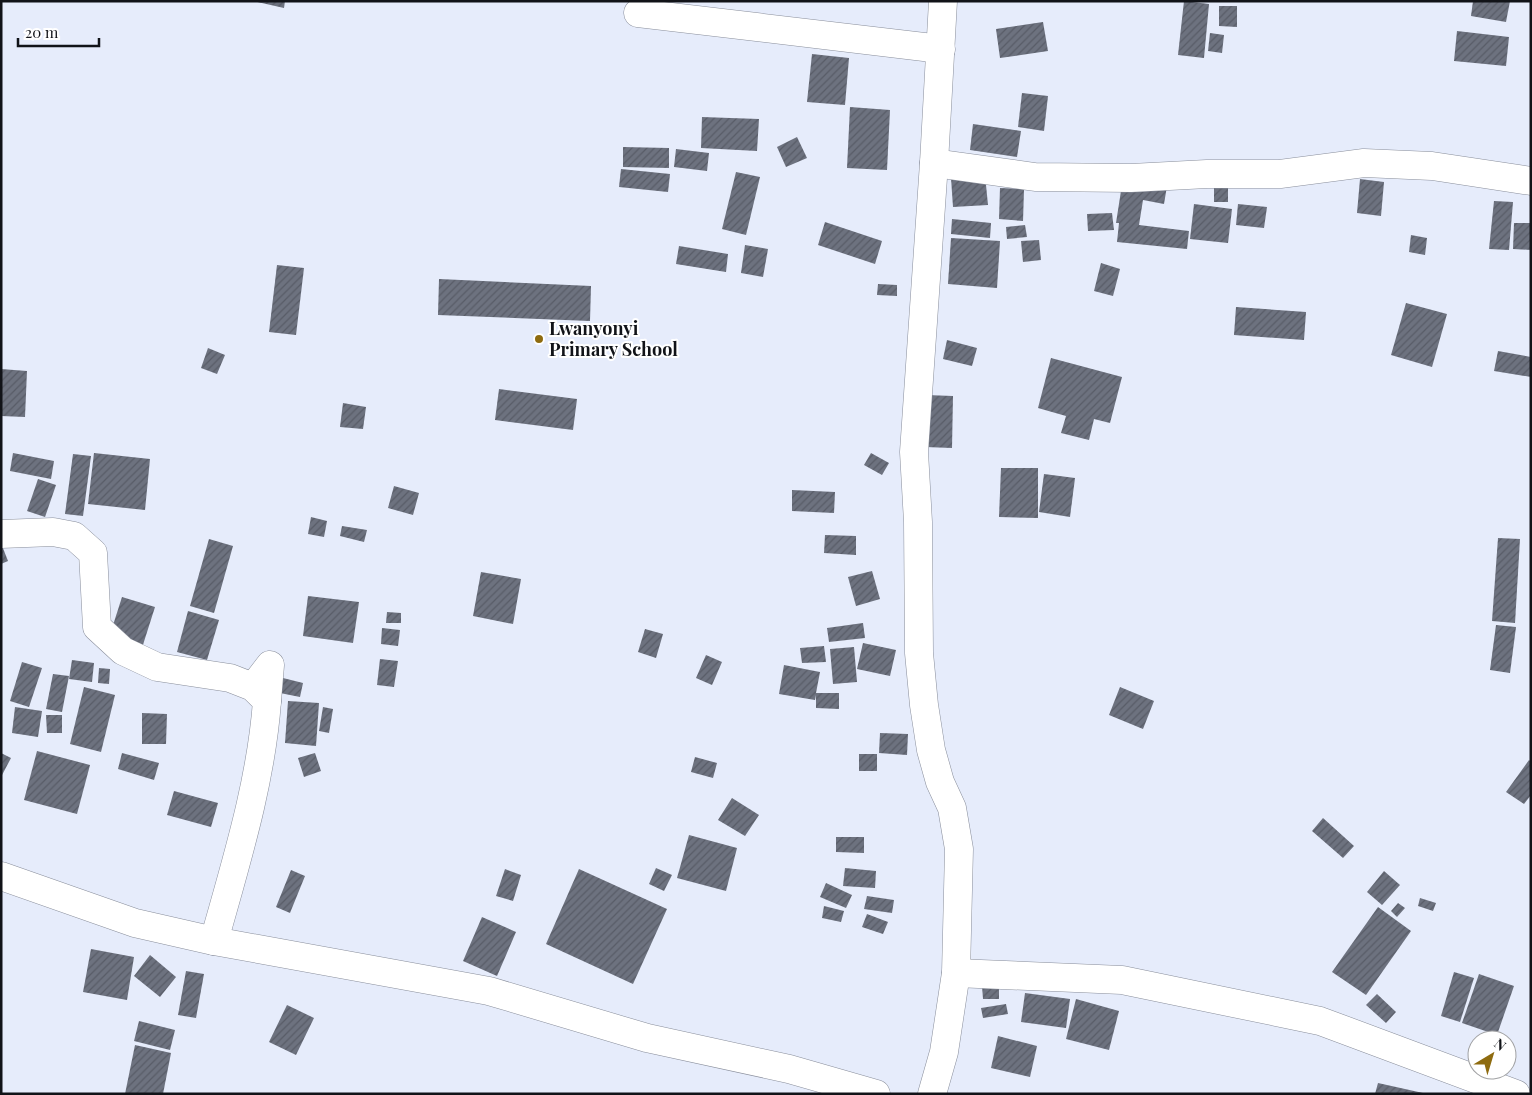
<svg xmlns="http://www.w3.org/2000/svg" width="1532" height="1095" viewBox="0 0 1532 1095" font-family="'Playfair Display',serif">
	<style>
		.building { fill: url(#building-hatch) }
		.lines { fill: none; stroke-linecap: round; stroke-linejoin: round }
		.minor-casing { stroke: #898e9b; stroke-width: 29 }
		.minor { stroke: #fff; stroke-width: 28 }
		.poi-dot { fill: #8e6b0f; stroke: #fff; stroke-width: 2 }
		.labels { text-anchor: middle; stroke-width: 4; stroke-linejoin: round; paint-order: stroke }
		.poi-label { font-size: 18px; font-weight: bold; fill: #111318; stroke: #fff; text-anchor: start }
	</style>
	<defs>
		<pattern id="building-hatch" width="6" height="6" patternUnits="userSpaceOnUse" patternTransform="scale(1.25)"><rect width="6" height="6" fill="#6d727f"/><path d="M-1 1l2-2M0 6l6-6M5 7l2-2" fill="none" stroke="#585c67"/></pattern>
	</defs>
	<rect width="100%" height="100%" fill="#e6ecfb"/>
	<g class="building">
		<path d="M253 1H285L284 8Z"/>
		<path d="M1184 1 1209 4 1204 58 1178 55Z"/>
		<path d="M1473 1H1510L1506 22 1471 16Z"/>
		<path d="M1219 6H1237V27L1219 26Z"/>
		<path d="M1043 22 1048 51 1000 58 996 29Z"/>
		<path d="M1457 31 1509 37 1506 66 1454 61Z"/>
		<path d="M1210 33 1224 35 1222 53 1208 51Z"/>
		<path d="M812 54 849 58 845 105 807 102Z"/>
		<path d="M1022 93 1048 96 1044 131 1018 127Z"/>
		<path d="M850 107 890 110 887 170 847 168Z"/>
		<path d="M702 117 759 119 757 151 701 148Z"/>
		<path d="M973 124 1021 131 1017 157 970 150Z"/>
		<path d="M797 137 807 158 786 167 777 147Z"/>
		<path d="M623 147 669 148V168L623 167Z"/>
		<path d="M676 149 709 153 707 171 674 167Z"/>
		<path d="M621 169 670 174 668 192 619 187Z"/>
		<path d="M736 172 760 177 746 235 722 229Z"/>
		<path d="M985 175 988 205 953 207 951 178Z"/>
		<path d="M1123 178 1167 186 1164 204 1143 200 1139 225 1189 231 1187 249 1117 242 1119 223H1116Z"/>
		<path d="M1360 179 1384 182 1381 216 1357 213Z"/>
		<rect x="1214" y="180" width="14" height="22"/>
		<path d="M1000 188 1024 189 1023 221 999 219Z"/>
		<path d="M1494 201 1513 202 1509 250 1489 249Z"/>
		<path d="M1194 204 1232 209 1228 243 1190 239Z"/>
		<path d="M1238 204 1267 207 1264 228 1236 225Z"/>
		<path d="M1112 213 1114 230 1088 231 1087 214Z"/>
		<path d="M952 219 991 223 990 238 951 234Z"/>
		<path d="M825 222 882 241 875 264 818 245Z"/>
		<path d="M1514 223H1531V250L1513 249Z"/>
		<path d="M1025 225 1027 237 1007 239 1006 227Z"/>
		<path d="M1411 235 1427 238 1425 255 1409 252Z"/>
		<path d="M951 238 1000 241 997 288 948 284Z"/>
		<path d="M1039 240 1041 260 1023 262 1021 241Z"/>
		<path d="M745 245 768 249 763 277 741 273Z"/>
		<path d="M679 246 728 254 726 272 676 264Z"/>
		<path d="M1101 263 1120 269 1113 296 1094 291Z"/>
		<path d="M277 265 304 268 296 335 269 332Z"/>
		<path d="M439 279 591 286 590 321 438 315Z"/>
		<path d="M878 284 897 285V296L877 295Z"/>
		<path d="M1406 303 1447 314 1432 367 1391 355Z"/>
		<path d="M1236 307 1306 312 1304 340 1234 335Z"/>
		<path d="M947 340 977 348 972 366 943 359Z"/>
		<path d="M208 348 225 355 217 374 201 368Z"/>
		<path d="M1498 351 1531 357V377L1494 371Z"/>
		<path d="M1051 358 1122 377 1110 423 1094 419 1089 440 1061 433 1066 416 1038 408Z"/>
		<path d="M1 369 27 371 25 417 1 416Z"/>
		<path d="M499 389 577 399 573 430 495 420Z"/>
		<path d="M926 395 953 396 952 448 925 447Z"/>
		<path d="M343 403 366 407 363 429 340 427Z"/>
		<path d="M13 453 54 461 51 479 10 471Z"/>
		<path d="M94 453 150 459 145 510 88 504Z"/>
		<path d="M871 453 889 463 882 475 864 465Z"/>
		<path d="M73 454 91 456 83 516 65 514Z"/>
		<path d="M1001 468H1038V518L999 517Z"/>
		<path d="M1044 474 1075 478 1070 517 1039 512Z"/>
		<path d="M38 479 56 485 45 517 27 511Z"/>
		<path d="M394 486 419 493 413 515 388 508Z"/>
		<path d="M792 490 835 492 834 513 792 511Z"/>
		<path d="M311 517 327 521 324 537 308 534Z"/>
		<path d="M342 526 367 530 364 542 340 536Z"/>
		<path d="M825 535 856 536V555L824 553Z"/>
		<path d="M1498 538 1520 539 1515 623 1492 621Z"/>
		<path d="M209 539 233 546 214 613 190 606Z"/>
		<path d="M1 543 8 561 1 564Z"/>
		<path d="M872 571 880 599 856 606 848 577Z"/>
		<path d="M481 572 521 579 513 624 473 616Z"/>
		<path d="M308 596 359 602 353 643 303 636Z"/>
		<path d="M122 597 155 607 141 651 108 641Z"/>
		<path d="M188 611 219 620 207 660 177 652Z"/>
		<path d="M387 612 401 613V623H386Z"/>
		<path d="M863 623 865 638 829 642 827 628Z"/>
		<path d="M1496 625 1516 627 1510 673 1490 670Z"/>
		<path d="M382 628 400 630 398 646 381 644Z"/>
		<path d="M645 629 663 634 656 658 638 652Z"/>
		<path d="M863 643 896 650 890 676 857 669Z"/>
		<path d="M824 646 826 662 802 663 800 648Z"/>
		<path d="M854 647 857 682 833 684 830 649Z"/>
		<path d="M706 655 722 662 712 685 696 678Z"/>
		<path d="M380 659 398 661 394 687 377 685Z"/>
		<path d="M72 660 94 663 92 682 69 679Z"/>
		<path d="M22 662 42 668 29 707 10 701Z"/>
		<path d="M784 665 820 672 816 693H839V709L816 708V695L815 700 779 694Z"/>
		<path d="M99 668 110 669 109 684 98 683Z"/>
		<path d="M53 674 69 676 62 712 46 709Z"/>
		<path d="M283 678 303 683 300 697 280 693Z"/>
		<path d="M84 687 115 695 101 752 70 744Z"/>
		<path d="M1120 687 1154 701 1143 729 1109 715Z"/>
		<path d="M288 701 319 703 316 746 285 743Z"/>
		<path d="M15 707 42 711 38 737 12 733Z"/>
		<path d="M323 707 333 709 329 733 319 731Z"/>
		<path d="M142 713 167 714 166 744H142Z"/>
		<path d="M46 715H62V733H47Z"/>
		<path d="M880 733 908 734 907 755 879 753Z"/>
		<path d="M37 751 90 765 77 814 24 800Z"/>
		<path d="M1 753 11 758 1 777Z"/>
		<path d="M122 753 159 763 154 780 118 769Z"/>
		<path d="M315 753 321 771 304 777 298 758Z"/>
		<rect x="859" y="754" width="18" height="17"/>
		<path d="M695 757 717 763 713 778 691 772Z"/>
		<path d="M1529 760 1531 762V795L1524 804 1506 792Z"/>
		<path d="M174 791 218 803 211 827 167 815Z"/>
		<path d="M732 798 759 815 745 836 718 820Z"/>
		<path d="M1323 818 1354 846 1343 858 1312 831Z"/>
		<path d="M689 835 737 848 726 891 677 878Z"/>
		<path d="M836 837H864V853L836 852Z"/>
		<path d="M656 868 672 875 664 891 649 884Z"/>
		<path d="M845 868 876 871 875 888 843 886Z"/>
		<path d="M505 869 521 875 513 901 496 896Z"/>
		<path d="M579 869 667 909 633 984 546 944Z"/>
		<path d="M291 870 305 876 290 913 276 907Z"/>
		<path d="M1384 871 1400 885 1382 905 1367 892Z"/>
		<path d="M826 883 852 895 846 908 820 897Z"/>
		<path d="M867 896 894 900 892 913 864 909Z"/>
		<path d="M1420 898 1436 903 1433 911 1418 906Z"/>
		<path d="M1398 903 1405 908 1397 917 1391 911Z"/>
		<path d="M824 906 844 911 841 922 822 918Z"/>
		<path d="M1378 907 1411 931 1366 995 1332 972Z"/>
		<path d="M867 914 888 922 883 934 862 927Z"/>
		<path d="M482 917 516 932 497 976 463 961Z"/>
		<path d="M91 949 134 957 127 1000 83 992Z"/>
		<path d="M150 955 176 977 160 997 134 976Z"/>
		<path d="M186 971 204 974 196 1018 178 1015Z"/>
		<path d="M1454 972 1474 978 1460 1022 1441 1016Z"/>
		<path d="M1479 974 1514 986 1497 1035 1462 1023Z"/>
		<path d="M982 986H999V999H983Z"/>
		<path d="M1025 993 1070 999 1066 1028 1021 1022Z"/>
		<path d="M1377 994 1396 1012 1386 1023 1366 1005Z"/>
		<path d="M1076 999 1119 1011 1109 1050 1066 1039Z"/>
		<path d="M1006 1004 1008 1014 983 1018 981 1008Z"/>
		<path d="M287 1005 314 1018 296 1055 269 1042Z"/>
		<path d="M139 1021 175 1030 170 1050 134 1041Z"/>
		<path d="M998 1036 1037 1046 1030 1077 991 1068Z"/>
		<path d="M135 1045 171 1053 163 1094H125Z"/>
		<path d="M1378 1083 1423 1093 1422 1094H1375Z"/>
	</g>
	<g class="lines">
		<g class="minor-casing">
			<g id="minor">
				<path d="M638 13 941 49"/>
				<path d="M934 163 1035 177 1131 178 1207 174H1280L1364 163 1432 166 1531 181"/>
				<path d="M1 534 53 532 74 536 93 553 97 627 123 651 157 667 230 678 253 687 267 701C261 783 236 862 214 941"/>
				<path d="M253 687 270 665 267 701"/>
				<path d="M1 876 135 923 214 941 489 991 647 1038 789 1069 876 1094"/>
				<path d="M956 973 1122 980 1320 1021 1516 1094"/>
				<path d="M932 1094 944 1052 956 973 959 849 952 808 940 782 931 750 924 705 919 653 918 522 914 452 934 163 943 1"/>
			</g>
		</g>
		<use href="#minor" class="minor"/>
	</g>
	<circle class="poi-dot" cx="539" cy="339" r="5"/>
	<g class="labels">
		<g class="poi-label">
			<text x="549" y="335">Lwanyonyi<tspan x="549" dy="21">Primary School</tspan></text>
		</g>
	</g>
	<rect width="1532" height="1095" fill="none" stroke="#111318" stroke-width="5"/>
	<g transform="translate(1492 1055) rotate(38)"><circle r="24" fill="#ffffff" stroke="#a0a1a3"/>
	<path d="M0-4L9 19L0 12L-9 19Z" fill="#8e6b0f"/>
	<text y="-8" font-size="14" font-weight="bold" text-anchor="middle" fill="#111318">N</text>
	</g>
	<path d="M18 38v8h81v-8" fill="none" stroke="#111318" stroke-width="2.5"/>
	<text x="25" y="38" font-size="15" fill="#111318" stroke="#ffffff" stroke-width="4" paint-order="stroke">20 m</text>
</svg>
